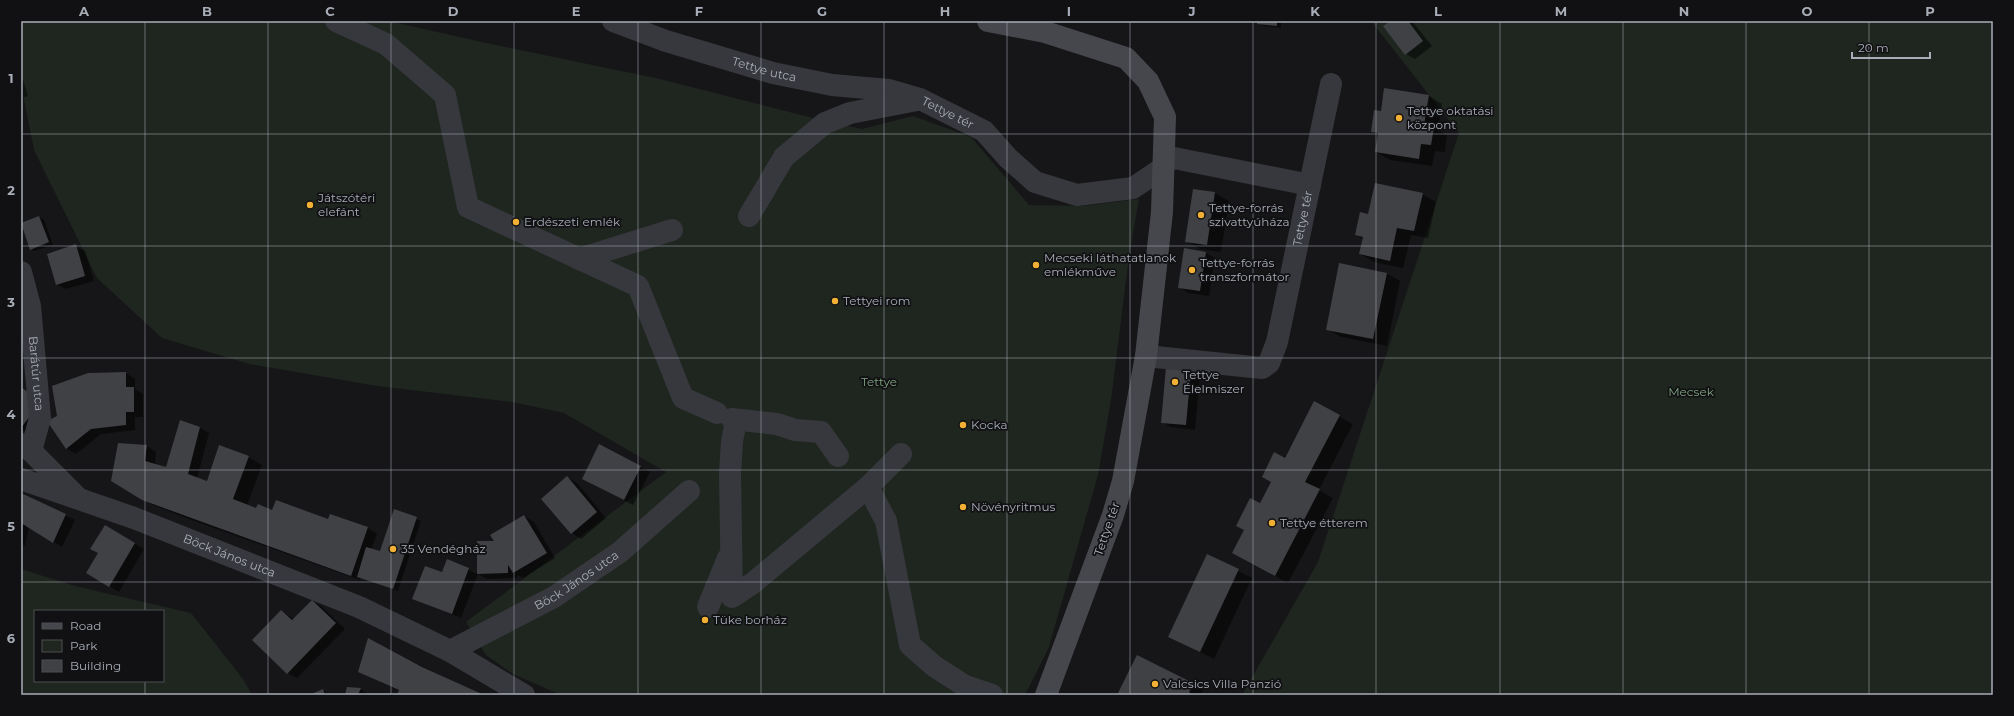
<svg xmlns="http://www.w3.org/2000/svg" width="2014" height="716" viewBox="0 0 2014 716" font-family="Montserrat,sans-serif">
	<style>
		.green { fill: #1e261f; fill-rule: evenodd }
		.shadow { fill: #0007 }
		.building { fill: #404145 }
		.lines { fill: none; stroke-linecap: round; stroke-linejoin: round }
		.street { stroke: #37383d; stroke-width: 22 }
		.secondary { stroke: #45474d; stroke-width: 22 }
		.grid { fill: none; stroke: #a8adb8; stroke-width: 1; stroke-opacity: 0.55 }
		.poi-dot { fill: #f2b134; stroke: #111113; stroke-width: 1.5 }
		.labels { text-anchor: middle; stroke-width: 3.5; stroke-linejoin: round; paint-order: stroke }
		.street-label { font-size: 12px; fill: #a8adb8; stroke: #111113 }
		.poi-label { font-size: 12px; fill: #a8adb8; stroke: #111113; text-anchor: start }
		.park-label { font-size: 12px; fill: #7fa381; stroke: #111113 }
		.neatline { fill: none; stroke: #a8adb8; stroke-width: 1.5 }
		.grid-label { font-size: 13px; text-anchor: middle; font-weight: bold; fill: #a8adb8 }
	</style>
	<rect width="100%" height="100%" fill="#161618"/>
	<g class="green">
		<path d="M21 21H388L491 44 660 79 821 120 862 129 913 116 971 137 1029 205 1082 206 1139 199 1129 256 1111 400 1098 475 1049 647 1025 695H561L513 674 486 655 466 622 666 472 564 413 512 402 377 386 249 364 162 338 97 278 34 150 21 84Z"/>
		<path d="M1371 21H1993V695H1242L1318 562 1459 133Z"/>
		<path d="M21 569 75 586 191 613 243 679 252 695H21ZM35 611H163V681H35Z"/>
	</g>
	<g class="shadow">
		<path d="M1259 21H1281V28L1263 26 1259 24Z"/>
		<path d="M1392 21H1412L1432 46 1415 59 1406 54Z"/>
		<path d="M21 73 28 96 21 98Z"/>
		<path d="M1429 96 1442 104 1438 130 1447 135 1445 152 1435 151 1432 166 1390 160 1376 152 1379 135 1372 131 1382 112Z"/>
		<path d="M1194 190 1215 193 1229 201 1221 252 1200 249 1186 241Z"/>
		<path d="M1422 194 1436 202 1428 238 1411 235 1403 268 1374 262 1360 254 1363 239 1356 234 1368 216Z"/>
		<path d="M39 217 44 220 53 245 35 251 30 249 21 224Z"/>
		<path d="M75 246 85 251 94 281 66 289 57 284Z"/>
		<path d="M1206 253 1215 258 1209 296 1188 293 1179 287Z"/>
		<path d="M1386 273 1400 281 1387 346 1341 337 1327 329Z"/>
		<path d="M1191 371 1200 376 1195 430 1171 427 1162 422Z"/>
		<path d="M126 373 135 379V389L143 394V417H135V430L101 434 76 454 66 448Z"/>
		<path d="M21 386 37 399 29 434 21 429Z"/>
		<path d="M1314 403 1353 424 1319 490 1333 498 1288 583 1233 553Z"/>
		<path d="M181 421 200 428 209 433 197 479 208 482 248 457 262 465 247 505 257 509 328 520 331 515 368 528 377 534 371 549 380 552 394 511 421 521 398 591 361 578 360 580 189 519 153 505 112 481 147 446 156 452 155 465 166 468Z"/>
		<path d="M599 446 650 472 633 505 592 484Z"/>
		<path d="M567 477 577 483 606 518 581 539 572 533 543 499Z"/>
		<path d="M21 494 75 520 62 547 29 527 25 546 21 545Z"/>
		<path d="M524 516 534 522 555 558 523 578 517 575V578L487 579 478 574 461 618 413 598 442 574 447 561 478 574V542H496Z"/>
		<path d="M105 526 144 549 119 592 87 573 99 553Z"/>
		<path d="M1207 555 1252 578 1214 659 1169 636Z"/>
		<path d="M312 601 321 606 345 629 297 678 288 673 281 611 294 619Z"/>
		<path d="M368 639 469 690 482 695H398L399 691 359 672Z"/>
		<path d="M1137 656 1194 685 1203 690 1200 695H1123Z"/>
		<path d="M360 689 369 695H347Z"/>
		<path d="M323 690 331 695H312Z"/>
	</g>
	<g class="building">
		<path d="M1258 21H1277V26L1257 24Z"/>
		<path d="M1391 21H1408L1423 41 1405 55 1383 26Z"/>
		<path d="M1384 88 1429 95 1424 125 1434 127 1431 145 1421 144 1419 159 1375 152 1378 133 1371 132 1374 110 1381 111Z"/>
		<path d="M1375 183 1423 193 1414 231 1397 228 1390 261 1359 254 1363 237 1355 235 1360 212 1368 214Z"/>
		<path d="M1193 189 1215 192 1207 245 1185 242Z"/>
		<path d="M39 216 49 242 30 250 21 223Z"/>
		<path d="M76 244 85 276 56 285 47 254Z"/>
		<path d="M1184 248 1206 252 1200 291 1178 288Z"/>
		<path d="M1339 263 1387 273 1373 339 1326 330Z"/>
		<path d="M1166 367 1191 370 1186 425 1161 423Z"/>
		<path d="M126 372V387H134V412H126V425L91 429 66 449 47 421 57 416 52 386 88 373Z"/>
		<path d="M21 387 28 392 33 412 21 428Z"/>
		<path d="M1314 401 1340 415 1305 482 1320 489 1275 576 1232 553 1244 530 1236 526 1250 498 1260 503 1271 482 1262 477 1274 452 1285 458Z"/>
		<path d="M180 420 200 427 188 474 207 481 219 445 249 456 233 499 256 508 258 504 272 510 276 500 328 519 330 514 368 527 351 576 142 500 111 481 118 443 147 445 145 461 166 467Z"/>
		<path d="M599 444 641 466 624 500 582 479Z"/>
		<path d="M567 476 597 512 571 534 541 499Z"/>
		<path d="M21 493 66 514 53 543 21 523Z"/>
		<path d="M394 509 417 517 393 589 357 577 366 547 380 551Z"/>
		<path d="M524 515 547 553 513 573 508 565V573L477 574V541H494L490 535Z"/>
		<path d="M105 525 135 543 109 587 86 573 98 553 90 549Z"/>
		<path d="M1207 554 1239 569 1200 652 1168 637Z"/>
		<path d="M447 559 469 568 452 614 412 599 425 566 442 572Z"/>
		<path d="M312 600 336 623 287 674 252 640 281 610 292 620Z"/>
		<path d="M368 638 422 667 484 695H397L399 690 358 672Z"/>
		<path d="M1137 655 1195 684 1189 692 1192 695H1122L1118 693Z"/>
		<path d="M347 687 361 688 358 695H345Z"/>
		<path d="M323 689 325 695H309Z"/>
	</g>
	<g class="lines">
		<g class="street">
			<path d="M336 21 386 44 445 95 468 207 638 286 683 398 717 413"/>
			<path id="s1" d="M613 21 666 41 773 73 832 85 889 90 920 99 984 131 1008 158 1035 182 1077 195 1133 188 1164 167"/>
			<path d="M1164 156 1310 185"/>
			<path d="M749 216 784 157 825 123 850 113 917 100"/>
			<path d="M579 259 672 230"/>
			<path id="s2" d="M21 272 30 306 40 418 31 451"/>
			<path id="s3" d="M1146 356 1262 368 1269 363 1277 342 1331 84"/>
			<path d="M732 419 777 424 795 430 821 432 838 456"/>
			<path d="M736 421 732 441 730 473 732 597 753 583 868 487 901 454"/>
			<path d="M21 444 31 451 77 497"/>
			<path id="s4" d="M21 479 134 518 359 607 450 651 524 695"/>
			<path d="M868 487 886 521 910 645 934 666 965 686 992 695"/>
			<path d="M708 607 728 558"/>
			<path id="s5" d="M450 651 554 597 620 552 689 491"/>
		</g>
		<path class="secondary" d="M988 21 1045 32 1126 58 1148 81 1165 117 1162 212 1146 356 1123 481 1113 515 1046 695"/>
	</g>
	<path class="grid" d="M145 21V611M268 21V695M391 21V695M514 21V695M638 21V695M761 21V695M884 21V695M1007 21V695M1130 21V695M1253 21V695M1376 21V695M1500 21V695M1623 21V695M1746 21V695M1869 21V695M21 134H1993M21 246H1993M21 358H1993M21 470H1993M21 582H1993M145 681V695"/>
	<g class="poi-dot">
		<circle cx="1399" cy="118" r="4"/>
		<circle cx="310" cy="205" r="4"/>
		<circle cx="1201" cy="215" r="4"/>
		<circle cx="516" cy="222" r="4"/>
		<circle cx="1036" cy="265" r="4"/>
		<circle cx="1192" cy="270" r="4"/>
		<circle cx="835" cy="301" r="4"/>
		<circle cx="1175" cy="382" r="4"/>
		<circle cx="963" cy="425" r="4"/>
		<circle cx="963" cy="507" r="4"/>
		<circle cx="1272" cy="523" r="4"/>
		<circle cx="393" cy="549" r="4"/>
		<circle cx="705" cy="620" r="4"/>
		<circle cx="1155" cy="684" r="4"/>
	</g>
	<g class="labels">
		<g class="street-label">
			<text dy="4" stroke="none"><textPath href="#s1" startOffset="159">Tettye utca</textPath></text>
			<text dy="4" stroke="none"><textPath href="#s1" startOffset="349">Tettye tér</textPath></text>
			<text dy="4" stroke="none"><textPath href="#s3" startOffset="274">Tettye tér</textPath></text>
			<text dy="4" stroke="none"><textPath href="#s2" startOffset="103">Barátúr utca</textPath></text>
			<text transform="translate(1107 529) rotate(-71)" y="4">Tettye tér</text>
			<text dy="4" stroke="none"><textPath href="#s4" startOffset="222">Böck János utca</textPath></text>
			<text dy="4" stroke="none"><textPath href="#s5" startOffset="145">Böck János utca</textPath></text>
		</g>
		<g class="poi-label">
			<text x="1407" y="115">Tettye oktatási<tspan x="1407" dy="14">központ</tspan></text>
			<text x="318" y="202">Játszótéri<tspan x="318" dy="14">elefánt</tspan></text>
			<text x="1209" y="212">Tettye-forrás<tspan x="1209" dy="14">szivattyúháza</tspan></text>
			<text x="524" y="226">Erdészeti emlék</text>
			<text x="1044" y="262">Mecseki láthatatlanok<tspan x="1044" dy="14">emlékműve</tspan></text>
			<text x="1200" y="267">Tettye-forrás<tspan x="1200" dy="14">transzformátor</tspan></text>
			<text x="843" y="305">Tettyei rom</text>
			<text x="1183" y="379">Tettye<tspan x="1183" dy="14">Élelmiszer</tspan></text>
			<text x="971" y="429">Kocka</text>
			<text x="971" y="511">Növényritmus</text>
			<text x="1280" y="527">Tettye étterem</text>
			<text x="401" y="553">35 Vendégház</text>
			<text x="713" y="624">Tüke borház</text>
			<text x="1163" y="688">Valcsics Villa Panzió</text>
		</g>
		<g class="park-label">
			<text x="879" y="386">Tettye</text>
			<text x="1691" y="396">Mecsek</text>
		</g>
	</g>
	<rect width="2014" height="716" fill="none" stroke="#111113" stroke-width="44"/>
	<rect x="34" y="610" width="130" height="72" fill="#111113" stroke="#4d4f55"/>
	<rect x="42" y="623" width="20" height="6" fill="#45474d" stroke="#4d4f55"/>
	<text x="70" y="630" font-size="12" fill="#a8adb8">Road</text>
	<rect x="42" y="640" width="20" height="12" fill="#1e261f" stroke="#4d4f55"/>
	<text x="70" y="650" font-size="12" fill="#a8adb8">Park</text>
	<rect x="42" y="660" width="20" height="12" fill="#404145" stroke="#4d4f55"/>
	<text x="70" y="670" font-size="12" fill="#a8adb8">Building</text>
	<path d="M1852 52v6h78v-6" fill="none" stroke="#a8adb8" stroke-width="2"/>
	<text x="1858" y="52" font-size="12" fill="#a8adb8" stroke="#111113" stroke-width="3" paint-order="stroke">20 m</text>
	<rect x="22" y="22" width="1970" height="672" class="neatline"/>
	<g class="grid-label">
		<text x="84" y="16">A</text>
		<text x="207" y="16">B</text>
		<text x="330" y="16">C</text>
		<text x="453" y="16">D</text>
		<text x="576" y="16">E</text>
		<text x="699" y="16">F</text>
		<text x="822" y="16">G</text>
		<text x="945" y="16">H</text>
		<text x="1069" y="16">I</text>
		<text x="1192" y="16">J</text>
		<text x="1315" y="16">K</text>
		<text x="1438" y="16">L</text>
		<text x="1561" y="16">M</text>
		<text x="1684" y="16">N</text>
		<text x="1807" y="16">O</text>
		<text x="1930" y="16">P</text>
		<text x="11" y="83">1</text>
		<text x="11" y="195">2</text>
		<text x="11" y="307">3</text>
		<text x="11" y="419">4</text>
		<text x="11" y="531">5</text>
		<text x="11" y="643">6</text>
	</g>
</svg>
